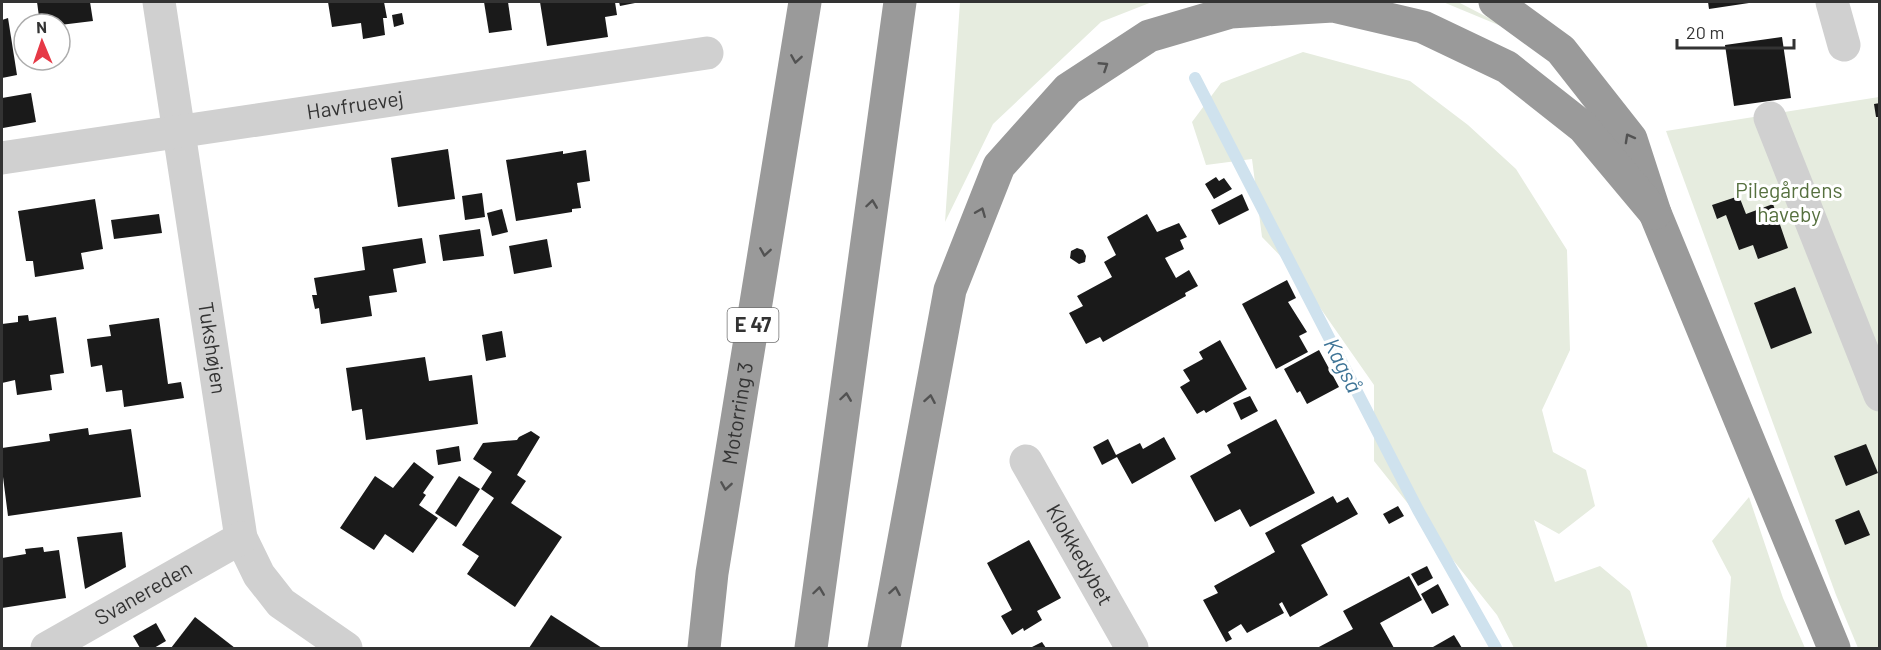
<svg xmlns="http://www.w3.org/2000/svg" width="1881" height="650" viewBox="0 0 1881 650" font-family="Barlow,sans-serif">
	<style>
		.green { fill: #e6ecdf }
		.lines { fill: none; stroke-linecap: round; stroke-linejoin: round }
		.stream { stroke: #cfe2ee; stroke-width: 12 }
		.building { fill: #1a1a1a }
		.minor { stroke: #d0d0d0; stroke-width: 33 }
		.highway { stroke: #9a9a9a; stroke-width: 33 }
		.oneway { stroke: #525252 }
		.labels { text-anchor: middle; stroke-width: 6; stroke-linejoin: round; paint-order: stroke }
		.shield { fill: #fff; stroke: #707070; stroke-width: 1.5 }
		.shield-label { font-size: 20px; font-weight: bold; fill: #333 }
		.street-label { font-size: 21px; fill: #333; stroke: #fff }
		.park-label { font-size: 21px; fill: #56703f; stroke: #fff }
		.water-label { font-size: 22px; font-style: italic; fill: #3f7597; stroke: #fff }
	</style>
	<rect width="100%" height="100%" fill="#fff"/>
	<g class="green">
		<path d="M960 2H1152L1101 22 993 124 945 222Z"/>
		<path d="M1443 2H1458L1520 34Z"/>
		<path d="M1303 52 1410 81 1468 125 1516 169 1567 250 1570 350 1542 410 1553 452 1586 470 1595 506 1559 534 1534 520 1555 582 1600 566 1630 591 1648 648H1514L1497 615 1374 461V385L1293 269 1262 237 1252 159 1206 165 1192 122 1221 83Z"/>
		<path d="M1879 97V648H1858L1836 595 1666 131Z"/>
		<path d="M1749 497 1783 598 1805 648H1726L1731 577 1712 541Z"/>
	</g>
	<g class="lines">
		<path class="stream" d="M1195 78 1418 510 1496 648"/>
	</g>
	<g class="building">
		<path d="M37 2H90L93 21 60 25 40 24Z"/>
		<path d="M328 2H384L387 18H383L385 35 363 39 361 23 332 27Z"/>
		<path d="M484 2H508L512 30 489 33Z"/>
		<path d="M540 2H615L617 15 605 17 608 37 547 46Z"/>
		<path d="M619 2H635V3L620 6Z"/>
		<path d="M1708 2H1749V3L1709 9Z"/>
		<path d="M402 13 404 24 394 27 392 15Z"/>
		<path d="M8 18 17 75 2 78V20Z"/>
		<path d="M1782 37 1791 98 1734 106 1725 45Z"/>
		<path d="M31 93 36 122 3 128 2 98Z"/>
		<path d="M1880 103V117H1876L1874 104Z"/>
		<path d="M448 149 455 199 398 207 391 158Z"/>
		<path d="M586 150 590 181 577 183 581 208 572 209V212L516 221 506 160 563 151V154Z"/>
		<path d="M1216 177 1219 181 1224 178 1232 189 1214 199 1205 184Z"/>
		<path d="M482 193 485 217 465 220 462 196Z"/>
		<path d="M1242 194 1249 210 1219 225 1211 210Z"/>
		<path d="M1739 196 1746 214 1773 204 1788 248 1758 259 1753 245 1739 250 1726 215 1717 219 1712 205Z"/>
		<path d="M95 199 103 249 81 253 84 269 35 277 33 261H26L18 211Z"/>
		<path d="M502 209 508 232 492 236 487 213Z"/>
		<path d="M159 214 162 233 114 239 111 220Z"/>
		<path d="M1147 214 1157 232 1179 223 1187 237 1180 240 1184 249 1165 258 1176 278 1189 270 1198 286 1185 293 1186 296 1103 342 1100 337 1086 344 1069 313 1083 306 1077 296 1112 277 1104 262 1116 255 1107 237Z"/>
		<path d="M480 229 484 256 443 261 439 235Z"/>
		<path d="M422 238 426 263 393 269 397 292 369 296 372 316 321 324 319 308 315 309 312 295H317L314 278 365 270 362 247Z"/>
		<path d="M547 239 552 267 514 274 509 246Z"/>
		<path d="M1077 248 1083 250 1086 256 1085 262 1079 264 1070 258 1071 251Z"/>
		<path d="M1287 280 1296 298 1288 302 1307 332 1299 336 1308 352 1276 369 1242 304Z"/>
		<path d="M1795 287 1812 333 1771 349 1754 303Z"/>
		<path d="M28 315 29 321 56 317 64 373 50 375 52 390 17 395 15 380 2 383V324L18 322V316Z"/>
		<path d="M159 318 168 384 181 382 184 398 124 407 122 390 106 392 102 365 91 367 87 339 111 336 109 325Z"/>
		<path d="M502 331 506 357 486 361 482 335Z"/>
		<path d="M1220 340 1247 389 1206 413 1204 410 1197 414 1180 387 1190 381 1183 370 1203 359 1199 352Z"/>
		<path d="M1319 350 1339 387 1307 404 1300 391 1297 393 1284 369Z"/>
		<path d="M425 357 429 381 472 375 478 424 366 440 362 409 352 411 346 368Z"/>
		<path d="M1250 396 1258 411 1241 420 1233 403Z"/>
		<path d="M1276 419 1315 493 1250 527 1240 509 1215 522 1190 476 1231 453 1227 445Z"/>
		<path d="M88 428 89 435 131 429 141 497 8 516 2 469V448L50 441 49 434Z"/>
		<path d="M531 431 540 437 517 475 526 481 511 503 562 537 515 607 467 574 479 556 462 545 494 498 481 489 492 472 473 459 483 443 517 440 519 437Z"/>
		<path d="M1164 437 1176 459 1132 484 1117 457 1102 465 1093 447 1108 439 1116 455 1140 443 1143 449Z"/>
		<path d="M1866 444 1878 473 1846 486 1834 456Z"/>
		<path d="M459 446 461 461 438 465 436 450Z"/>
		<path d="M414 462 434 477 423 493 426 495 419 505 438 518 413 553 385 534 374 550 340 528 375 476 393 488Z"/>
		<path d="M459 476 480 489 456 527 435 513Z"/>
		<path d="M1333 496 1337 503 1348 497 1358 514 1301 545 1328 595 1290 617 1282 602 1279 604 1284 613 1247 633 1241 624 1228 632 1232 639 1226 642 1203 600 1218 593 1214 586 1275 552 1265 533Z"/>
		<path d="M1398 506 1404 516 1389 524 1383 514Z"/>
		<path d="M1859 510 1870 535 1845 545 1835 520Z"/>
		<path d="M122 532 126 567 85 589 77 537Z"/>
		<path d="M1029 540 1061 598 1037 611 1042 620 1024 631 1023 628 1012 635 1001 616 1012 610 987 563Z"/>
		<path d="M43 547 44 552 59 550 66 598 2 608V558L26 554 25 549Z"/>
		<path d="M1427 566 1433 578 1418 586 1411 574Z"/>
		<path d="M1409 576 1422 600 1380 623 1394 648H1317L1353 629 1343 611Z"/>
		<path d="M1438 584 1449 605 1432 614 1421 594Z"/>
		<path d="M551 615 602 648H529Z"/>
		<path d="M195 617 235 648H171Z"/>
		<path d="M156 623 166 641 154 648H140L133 636Z"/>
		<path d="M1454 635 1462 648H1434L1433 647Z"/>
		<path d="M1042 642 1046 648H1030Z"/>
	</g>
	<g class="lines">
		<g class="minor">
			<path id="s1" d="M159 2 241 538 259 575 281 603 346 648"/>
			<path d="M1832 2 1844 45"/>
			<path d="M1770 118 1880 395"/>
			<path id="s2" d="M2 158 707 53"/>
			<path id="s3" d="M1026 461 1132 648"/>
			<path id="s4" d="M47 648 241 538"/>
		</g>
		<g class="highway">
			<path d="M1495 2 1561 50 1631 139 1655 213 1834 648"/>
			<path id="s5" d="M704 648 712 573 805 2"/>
			<path d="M811 648 900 2"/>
			<path d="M884 648 950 290 999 166 1068 89 1149 36 1231 12 1333 6 1423 27 1507 67 1583 127 1655 213"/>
		</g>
	</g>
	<defs><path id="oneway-chevron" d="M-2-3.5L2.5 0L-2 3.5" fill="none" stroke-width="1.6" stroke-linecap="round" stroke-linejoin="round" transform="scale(1.5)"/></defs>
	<g class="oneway">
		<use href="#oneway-chevron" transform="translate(796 59) rotate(99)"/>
		<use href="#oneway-chevron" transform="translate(1104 66) rotate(-33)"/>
		<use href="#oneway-chevron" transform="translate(1629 138) rotate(-119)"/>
		<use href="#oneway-chevron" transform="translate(872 204) rotate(-82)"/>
		<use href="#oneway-chevron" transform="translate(981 212) rotate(-68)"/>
		<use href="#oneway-chevron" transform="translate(765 252) rotate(99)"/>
		<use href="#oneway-chevron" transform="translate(846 397) rotate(-82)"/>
		<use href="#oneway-chevron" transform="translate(930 399) rotate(-80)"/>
		<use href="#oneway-chevron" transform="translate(726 486) rotate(99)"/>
		<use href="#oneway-chevron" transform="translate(819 591) rotate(-82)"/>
		<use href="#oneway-chevron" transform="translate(895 591) rotate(-80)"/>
	</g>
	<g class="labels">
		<rect class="shield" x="727.5" y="308" width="51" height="34" rx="4.5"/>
		<g class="shield-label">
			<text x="753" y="332">E 47</text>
		</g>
		<g class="street-label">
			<text dy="7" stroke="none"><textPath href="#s2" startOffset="357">Havfruevej</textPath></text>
			<text dy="7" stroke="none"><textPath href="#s1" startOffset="350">Tukshøjen</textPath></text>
			<text dy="7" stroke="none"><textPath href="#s5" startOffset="237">Motorring 3</textPath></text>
			<text dy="7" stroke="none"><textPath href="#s3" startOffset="108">Klokkedybet</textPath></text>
			<text dy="7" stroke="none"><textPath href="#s4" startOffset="111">Svanereden</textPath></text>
		</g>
		<g class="park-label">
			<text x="1789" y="198">Pilegårdens<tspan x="1789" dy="24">haveby</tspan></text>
		</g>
		<g class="water-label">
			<text transform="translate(1343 365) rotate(63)" y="8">Kagså</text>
		</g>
	</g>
	<rect width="1881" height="650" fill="none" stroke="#333333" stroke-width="6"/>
	<g transform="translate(42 42) rotate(358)"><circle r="28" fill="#ffffff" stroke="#adadad" stroke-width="1.5"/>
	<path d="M0-4.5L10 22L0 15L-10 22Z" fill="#e63946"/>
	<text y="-9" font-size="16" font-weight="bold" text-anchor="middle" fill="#333333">N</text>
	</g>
	<path d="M1677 39v9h117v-9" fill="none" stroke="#333333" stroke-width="3"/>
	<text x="1686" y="39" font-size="18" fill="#333333" stroke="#ffffff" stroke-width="4.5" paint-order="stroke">20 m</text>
</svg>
